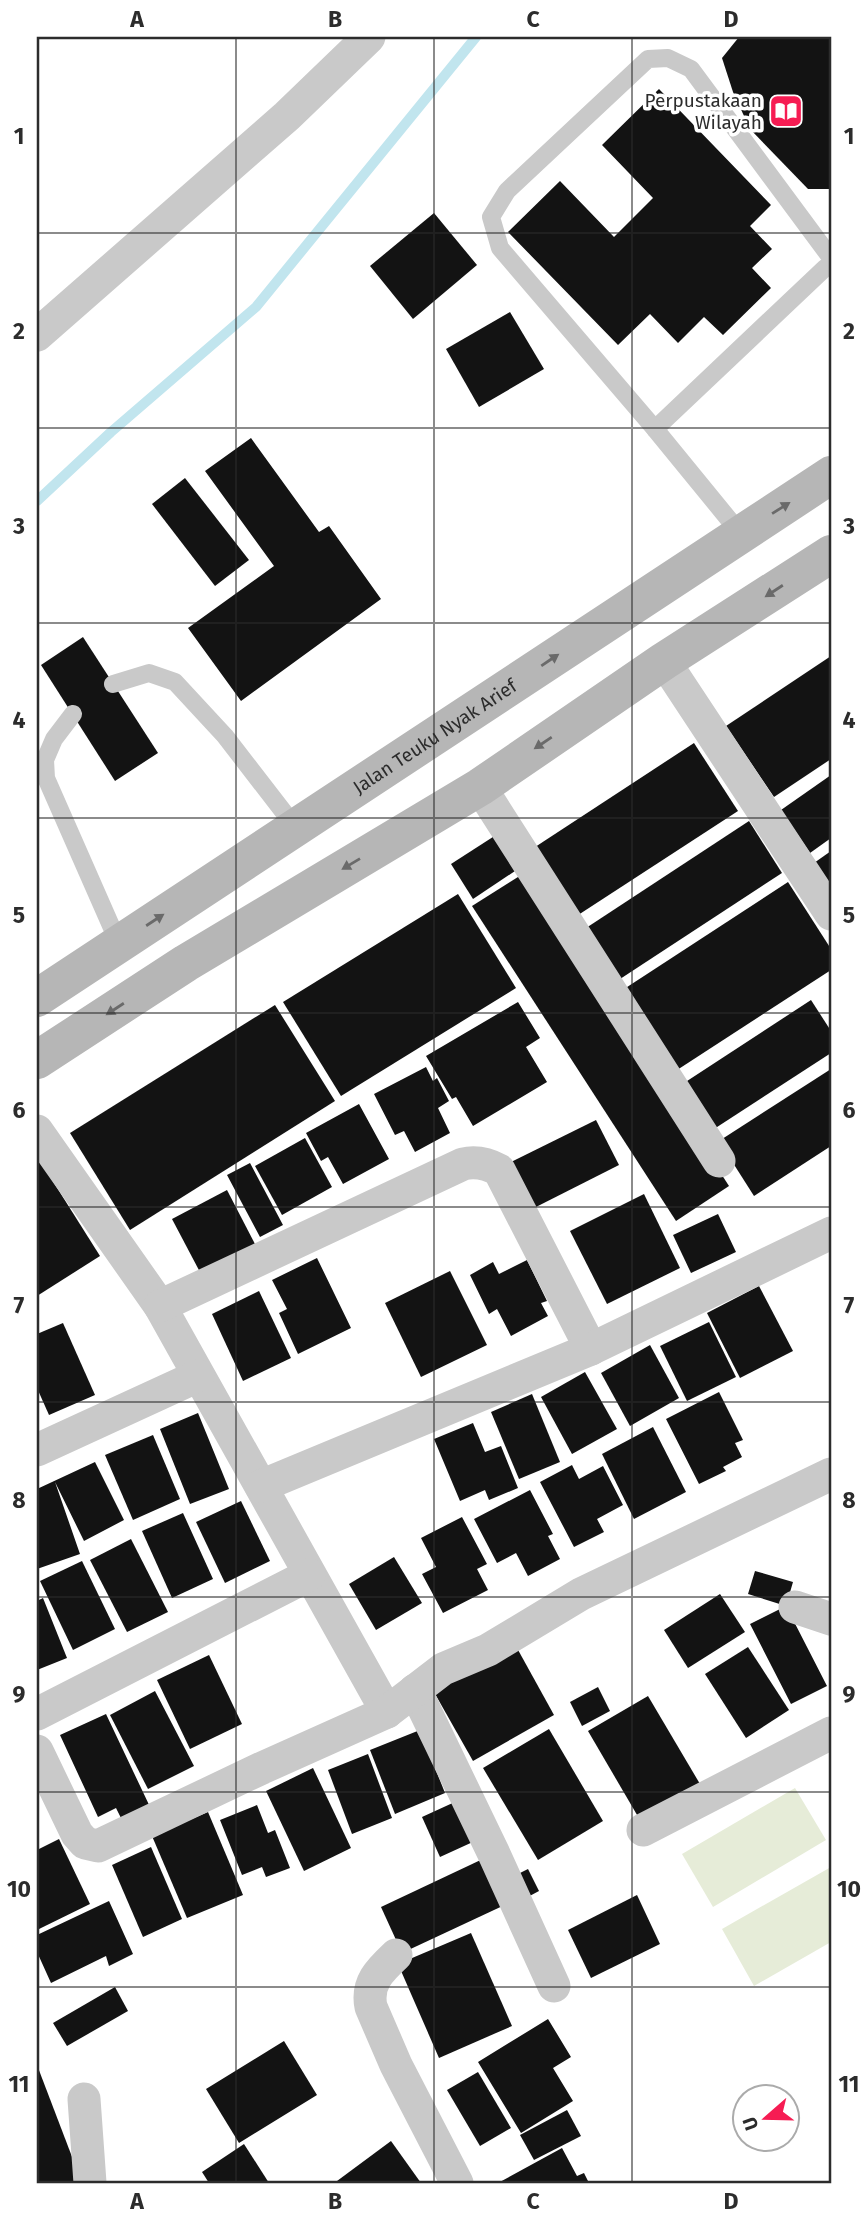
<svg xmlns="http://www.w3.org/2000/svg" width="868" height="2220" viewBox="0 0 868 2220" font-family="'Fira Sans',sans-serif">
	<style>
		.green { fill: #e6ecd8 }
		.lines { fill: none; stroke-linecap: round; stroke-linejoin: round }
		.stream { stroke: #c1e5ee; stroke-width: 10 }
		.building { fill: #131313 }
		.service { stroke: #c9c9c9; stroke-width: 18 }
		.minor { stroke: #c9c9c9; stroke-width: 33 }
		.secondary { stroke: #b6b6b6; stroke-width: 38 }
		.oneway { fill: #6a6a6a }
		.grid { fill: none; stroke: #2c2c2c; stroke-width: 2; stroke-opacity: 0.55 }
		.labels { text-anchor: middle; stroke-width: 7; stroke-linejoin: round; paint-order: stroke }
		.poi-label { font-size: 19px; fill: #2c2c2c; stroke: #fff; text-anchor: end }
		.street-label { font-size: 19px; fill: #2c2c2c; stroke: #fff }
		.neatline { fill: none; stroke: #2c2c2c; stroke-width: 2.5 }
		.grid-label { font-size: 23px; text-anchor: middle; font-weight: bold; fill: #2c2c2c }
	</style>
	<rect width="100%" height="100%" fill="#fff"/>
	<g class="green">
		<path d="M795 1788 826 1840 713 1907 682 1854Z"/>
		<path d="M831 1867V1942L754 1986 722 1929Z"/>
	</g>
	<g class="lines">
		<path class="stream" d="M37 501 111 432 256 307 476 37"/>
	</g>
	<g class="building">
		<path d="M739 37H831V189H808L750 129 733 92 722 58Z"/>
		<path d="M659 89 771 205 750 226 772 249 752 268 771 288 723 335 704 317 678 343 650 314 618 345 508 232 560 181 614 237 653 198 602 145Z"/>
		<path d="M434 213 477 265 413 319 370 266Z"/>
		<path d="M510 312 544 369 479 407 446 349Z"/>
		<path d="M251 438 319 532 329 526 381 599 241 701 188 628 274 566 205 471Z"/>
		<path d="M185 478 249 560 215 586 152 504Z"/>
		<path d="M83 637 158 753 115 781 41 665Z"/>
		<path d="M831 656V759L774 797 726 726Z"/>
		<path d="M694 743 738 811 572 919 529 851Z"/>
		<path d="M831 775V838L810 853 781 810Z"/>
		<path d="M749 821 782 873 617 981 583 930Z"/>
		<path d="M496 835 518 869 473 899 451 864Z"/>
		<path d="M831 851V889L814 863Z"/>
		<path d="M526 872 729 1186 676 1221 472 906Z"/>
		<path d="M788 882 831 949V970L674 1072 621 991Z"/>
		<path d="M458 894 516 988 341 1096 283 1002Z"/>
		<path d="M811 1000 831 1031V1053L714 1129 684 1083Z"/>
		<path d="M518 1002 540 1038 526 1047 547 1082 473 1126 456 1097 452 1099 426 1056Z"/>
		<path d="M275 1005 335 1101 130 1230 70 1133Z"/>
		<path d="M426 1067 433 1081 437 1078 449 1101 438 1108 450 1133 415 1152 404 1131 395 1135 374 1094Z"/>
		<path d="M831 1069V1146L754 1196 719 1141Z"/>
		<path d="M359 1104 389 1159 343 1184 328 1157 321 1161 306 1133Z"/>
		<path d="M596 1120 619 1165 532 1209 509 1163Z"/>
		<path d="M305 1138 332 1187 282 1215 255 1166Z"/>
		<path d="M37 1156 100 1256 37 1296Z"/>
		<path d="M250 1163 283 1225 260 1237 227 1175Z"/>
		<path d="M227 1190 256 1246 201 1274 172 1219Z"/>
		<path d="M644 1194 680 1268 607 1304 570 1231Z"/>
		<path d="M718 1214 736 1252 691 1273 673 1235Z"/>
		<path d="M317 1258 351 1328 298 1354 279 1313 287 1309 272 1280Z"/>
		<path d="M527 1260 547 1301 541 1303 548 1316 511 1336 497 1309 489 1314 470 1275 493 1262 499 1274Z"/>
		<path d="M450 1271 487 1345 421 1377 385 1303Z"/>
		<path d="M759 1286 793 1351 740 1378 707 1313Z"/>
		<path d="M259 1291 291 1358 243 1381 212 1314Z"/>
		<path d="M709 1322 736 1377 687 1401 660 1346Z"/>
		<path d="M63 1323 95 1395 49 1415 37 1388V1334Z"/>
		<path d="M650 1345 679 1398 630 1426 601 1373Z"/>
		<path d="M585 1372 617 1429 572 1454 541 1397Z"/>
		<path d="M719 1392 743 1440 735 1443 742 1457 723 1467 726 1471 699 1484 666 1419Z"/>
		<path d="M532 1394 560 1462 519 1479 491 1412Z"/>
		<path d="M198 1413 229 1489 190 1504 160 1429Z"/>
		<path d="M473 1423 485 1452 501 1446 518 1488 489 1500 485 1490 460 1501 434 1439Z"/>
		<path d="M653 1427 686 1492 634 1519 602 1454Z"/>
		<path d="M153 1435 180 1499 133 1520 105 1455Z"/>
		<path d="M95 1462 124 1520 84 1541 55 1482 80 1554 37 1569V1489Z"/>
		<path d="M572 1465 579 1479 603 1466 623 1505 597 1519 604 1532 574 1547 540 1482Z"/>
		<path d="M530 1490 553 1534 548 1536 560 1559 528 1576 516 1553 497 1563 474 1519Z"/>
		<path d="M241 1501 270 1561 225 1583 196 1522Z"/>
		<path d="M183 1513 213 1579 172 1598 142 1531Z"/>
		<path d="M462 1517 487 1564 477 1569 488 1590 443 1613 422 1574 436 1567 421 1538Z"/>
		<path d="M131 1539 168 1612 127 1632 90 1560Z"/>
		<path d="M394 1557 422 1603 376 1630 349 1584Z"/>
		<path d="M82 1561 115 1629 73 1650 40 1581Z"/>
		<path d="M755 1571 793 1582 786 1606 827 1686 791 1704 750 1624 786 1606 748 1594Z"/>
		<path d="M720 1594 745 1632 688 1668 664 1630Z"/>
		<path d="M43 1598 67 1658 37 1670V1601Z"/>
		<path d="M512 1639 554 1715 473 1761 430 1685Z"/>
		<path d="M748 1647 789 1710 746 1738 705 1674Z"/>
		<path d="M209 1655 242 1724 190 1749 157 1680Z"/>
		<path d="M598 1687 610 1711 582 1726 570 1702Z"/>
		<path d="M155 1691 194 1766 148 1789 110 1715Z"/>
		<path d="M648 1696 700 1784 640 1820 588 1731Z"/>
		<path d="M106 1714 151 1809 123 1822 116 1808 98 1817 60 1735Z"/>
		<path d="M549 1729 603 1821 538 1860 483 1768Z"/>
		<path d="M420 1730 445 1793 395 1814 370 1750Z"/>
		<path d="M368 1754 392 1818 352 1834 328 1770Z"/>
		<path d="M313 1768 351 1848 304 1871 266 1791Z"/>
		<path d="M457 1801 475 1841 440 1857 422 1817Z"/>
		<path d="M257 1805 268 1833 275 1830 290 1868 266 1877 262 1867 242 1875 220 1820Z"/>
		<path d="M208 1812 243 1895 187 1918 152 1836Z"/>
		<path d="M59 1839 90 1904 37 1930V1850Z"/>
		<path d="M151 1847 182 1919 143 1937 112 1865Z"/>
		<path d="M487 1857 509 1903 402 1953 381 1907Z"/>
		<path d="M528 1869 539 1891 524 1899 512 1877Z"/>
		<path d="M637 1895 660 1944 591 1978 568 1930Z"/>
		<path d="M109 1901 133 1954 109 1966 106 1956 51 1983 37 1952V1935Z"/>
		<path d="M471 1933 512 2026 439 2058 398 1964Z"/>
		<path d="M115 1987 128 2011 67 2046 53 2023Z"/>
		<path d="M548 2019 571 2057 553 2068 573 2101 521 2133 478 2062Z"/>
		<path d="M284 2041 317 2095 239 2143 206 2089Z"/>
		<path d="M37 2065 82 2183H37Z"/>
		<path d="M478 2072 511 2128 480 2146 447 2090Z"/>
		<path d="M567 2110 581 2136 534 2160 520 2135Z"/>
		<path d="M391 2141 421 2183H339L337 2181Z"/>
		<path d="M244 2144 269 2183H209L202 2172Z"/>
		<path d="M562 2148 577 2176 584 2173 589 2183H498Z"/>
	</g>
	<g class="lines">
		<g class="service">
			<path d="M655 429 825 268 831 266"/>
			<path d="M740 533 655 429 500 248 491 217 507 191 648 59 668 58 691 69 831 258"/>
			<path d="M113 684 149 673 175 682 225 736 296 828"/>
			<path d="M73 714 54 739 45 760 46 778 119 944"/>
		</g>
		<g class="minor">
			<path d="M37 335 287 116 369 37"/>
			<path d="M664 661 831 914"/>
			<path d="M480 787 719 1161"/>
			<path d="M37 1131 160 1306 387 1712"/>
			<path d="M160 1306 463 1164C476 1161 488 1164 499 1170L591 1349"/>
			<path d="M37 1450 198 1376"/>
			<path d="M261 1486 591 1349 831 1233"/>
			<path d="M795 1607 831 1619"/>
			<path d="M415 1690 494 1854 554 1986"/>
			<path d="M37 1714 309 1575"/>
			<path d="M37 1751 77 1834 85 1843 98 1846 262 1768 387 1712 443 1669 488 1650 581 1594 831 1474"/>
			<path d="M643 1830 831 1733"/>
			<path d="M396 1955C380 1970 366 1983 371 2007L396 2065 457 2183"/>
			<path d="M84 2099 90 2183"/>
		</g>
		<g class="secondary">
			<path id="s1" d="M37 998 831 475"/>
			<path d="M37 1060 186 963 480 787 664 661 831 554"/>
		</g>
	</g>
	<defs><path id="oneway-solid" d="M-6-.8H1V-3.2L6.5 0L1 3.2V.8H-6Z" transform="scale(1.75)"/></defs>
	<g class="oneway">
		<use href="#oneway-solid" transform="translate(781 508) rotate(-32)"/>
		<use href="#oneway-solid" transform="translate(774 591) rotate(147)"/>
		<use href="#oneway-solid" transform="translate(550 660) rotate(-34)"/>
		<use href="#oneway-solid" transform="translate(543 743) rotate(146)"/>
		<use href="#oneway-solid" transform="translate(351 864) rotate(149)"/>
		<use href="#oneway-solid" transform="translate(155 920) rotate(-33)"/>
		<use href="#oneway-solid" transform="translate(115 1009) rotate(147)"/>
	</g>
	<path class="grid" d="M236 37V2183M434 37V2183M632 37V2183M37 233H831M37 428H831M37 623H831M37 818H831M37 1013H831M37 1207H831M37 1402H831M37 1597H831M37 1792H831M37 1987H831"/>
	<defs>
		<g id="library-square" transform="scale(1.75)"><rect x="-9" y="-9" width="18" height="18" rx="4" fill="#f61c53" stroke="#fff"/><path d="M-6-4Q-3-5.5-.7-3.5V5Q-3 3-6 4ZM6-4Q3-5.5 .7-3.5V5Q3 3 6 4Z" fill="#fff"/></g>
	</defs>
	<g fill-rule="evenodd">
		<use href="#library-square" x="786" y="111"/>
	</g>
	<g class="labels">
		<g class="poi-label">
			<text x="762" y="107">Perpustakaan<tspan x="762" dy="22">Wilayah</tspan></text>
		</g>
		<g class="street-label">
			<text dy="7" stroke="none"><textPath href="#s1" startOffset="476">Jalan Teuku Nyak Arief</textPath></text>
		</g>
	</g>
	<rect width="868" height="2220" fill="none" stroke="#ffffff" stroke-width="77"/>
	<g transform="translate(766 2118) rotate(250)"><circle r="33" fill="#ffffff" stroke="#ababab" stroke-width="2"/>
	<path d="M0-5L12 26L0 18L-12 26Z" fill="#f61c53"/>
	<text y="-10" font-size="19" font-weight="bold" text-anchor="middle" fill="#2c2c2c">U</text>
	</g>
	<rect x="38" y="38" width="792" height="2144" class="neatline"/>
	<g class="grid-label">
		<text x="137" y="27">A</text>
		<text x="335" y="27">B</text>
		<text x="533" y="27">C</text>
		<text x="731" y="27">D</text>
		<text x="19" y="144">1</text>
		<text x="849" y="144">1</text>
		<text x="19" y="339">2</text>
		<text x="849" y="339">2</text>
		<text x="19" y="534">3</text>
		<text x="849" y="534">3</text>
		<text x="19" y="728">4</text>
		<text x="849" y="728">4</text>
		<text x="19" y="923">5</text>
		<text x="849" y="923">5</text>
		<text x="19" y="1118">6</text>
		<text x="849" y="1118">6</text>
		<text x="19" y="1313">7</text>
		<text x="849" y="1313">7</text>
		<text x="19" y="1508">8</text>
		<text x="849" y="1508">8</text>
		<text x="19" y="1702">9</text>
		<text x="849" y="1702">9</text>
		<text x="19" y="1897">10</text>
		<text x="849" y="1897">10</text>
		<text x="19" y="2092">11</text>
		<text x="849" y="2092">11</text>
		<text x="137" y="2209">A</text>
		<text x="335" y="2209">B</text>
		<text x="533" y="2209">C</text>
		<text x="731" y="2209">D</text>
	</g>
</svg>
